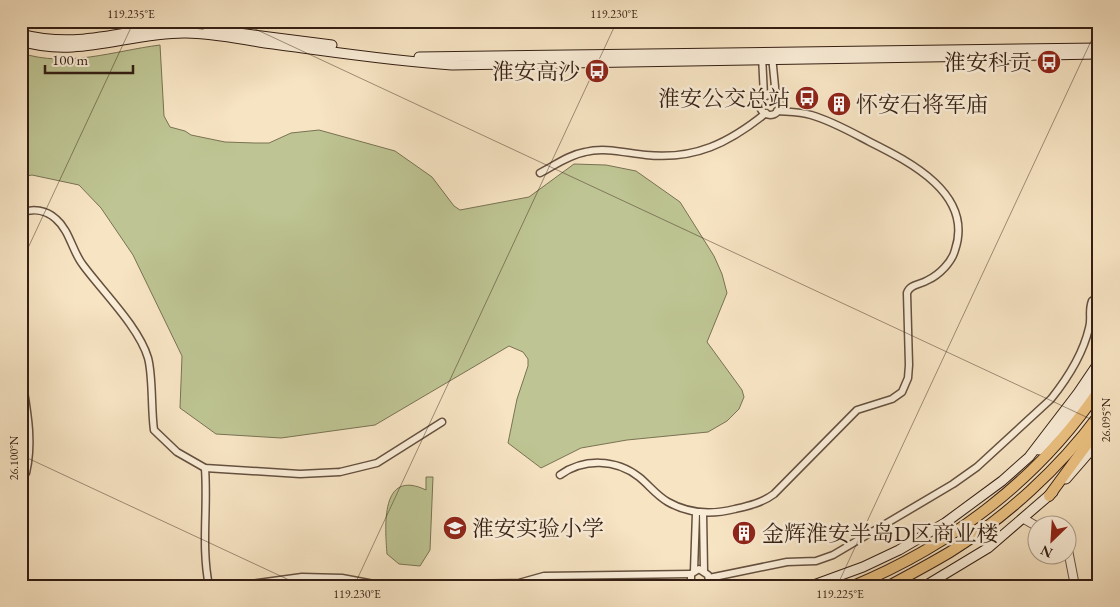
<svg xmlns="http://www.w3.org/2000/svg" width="1120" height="607" viewBox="0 0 1120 607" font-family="'EB Garamond','Noto Serif SC',serif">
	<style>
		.green { fill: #bec493; stroke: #797253 }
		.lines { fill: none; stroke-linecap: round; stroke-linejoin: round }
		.minor-casing { stroke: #65503f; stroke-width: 9 }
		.tertiary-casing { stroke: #65503f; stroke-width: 10 }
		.secondary-casing { stroke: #341f13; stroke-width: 11 }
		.trunk-casing { stroke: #341f13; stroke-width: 12 }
		.minor { stroke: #faedd8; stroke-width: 6 }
		.tertiary { stroke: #faedd8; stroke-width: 8 }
		.secondary { stroke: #faedd8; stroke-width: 9 }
		.trunk { stroke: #ecc282; stroke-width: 10 }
		.ticks { fill: none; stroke: #341f13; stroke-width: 1; stroke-opacity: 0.45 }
		.labels { text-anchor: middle; stroke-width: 5; stroke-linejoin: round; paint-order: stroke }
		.poi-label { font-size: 22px; fill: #341f13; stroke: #faedd8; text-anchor: end }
		.neatline { fill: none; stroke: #341f13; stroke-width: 2 }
		.ticks-label { font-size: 12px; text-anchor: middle; fill: #341f13 }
	</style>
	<rect width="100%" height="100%" fill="#f7e4c3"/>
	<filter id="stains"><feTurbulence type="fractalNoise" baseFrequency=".004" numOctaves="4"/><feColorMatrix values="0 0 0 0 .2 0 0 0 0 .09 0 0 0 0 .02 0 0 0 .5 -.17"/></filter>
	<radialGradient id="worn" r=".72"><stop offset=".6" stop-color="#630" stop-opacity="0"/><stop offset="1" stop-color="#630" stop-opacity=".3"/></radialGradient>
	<g class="green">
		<path d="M160 45 164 116 170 127 185 131 191 135 225 142 255 143H269L291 133 319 130 395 151 432 177 454 206 460 210 529 197 574 164 606 165 636 171 680 202 714 256 722 274 727 293 707 342 742 390 744 397 739 409 727 421 708 432 627 440 581 448 541 468 508 443 517 399 528 366V359L523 352 509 346 375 425 281 438 216 434 180 408 182 356 133 255 101 208 79 185 32 175 21 177V53C68 68 113 51 160 45Z"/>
		<path d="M426 477H433L430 550 420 566 399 564 387 554C385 527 380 468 426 490Z"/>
	</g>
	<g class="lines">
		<g class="minor-casing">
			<g id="minor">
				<path d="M762 56 764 96"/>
				<path d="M772 56 776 97"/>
				<circle cx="770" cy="105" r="10"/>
				<path d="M540 173C554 166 568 155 585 152 605 147 626 153 646 155 695 160 729 143 766 113"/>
				<path d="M21 213C33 208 46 210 56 219 70 231 72 251 83 265 102 291 139 327 148 358 153 376 151 409 154 430L177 452 205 468 300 474 340 472 377 463 442 422"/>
				<path d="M21 373C26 406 34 439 26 473"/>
				<path d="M205 468C208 509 201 546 209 586"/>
				<path d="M560 475C584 458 616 459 639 477 649 485 656 495 668 502 689 514 711 515 735 509 748 506 762 503 774 494L857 410 892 399 902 392 908 378 909 365 907 293C910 284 920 285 928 280 939 275 952 262 955 250 974 194 910 162 870 142 851 132 832 121 811 115 800 112 789 112 777 111"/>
				<path d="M703 513 704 571"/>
				<path d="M694 571 696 513"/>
				<path d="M709 578 787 562 816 561 833 555 953 484 977 467 1051 399C1067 379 1083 354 1089 328 1092 319 1088 311 1092 301L1099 296"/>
				<path d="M237 586 302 577 342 578 379 585 519 583 544 576 691 574"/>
				<path d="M694 586 691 581V574L699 569 708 575 709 581 705 586"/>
			</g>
		</g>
		<g class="tertiary-casing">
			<g id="tertiary">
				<path d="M1024 519 1038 527"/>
				<path d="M1068 550 1075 586"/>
			</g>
		</g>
		<g class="secondary-casing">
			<g id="secondary">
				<path d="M208 29 332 45"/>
				<path d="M21 34C78 49 115 31 171 27"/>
				<path d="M21 41C78 59 130 32 186 33 212 33 239 39 265 43 327 51 390 61 452 65L1099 54"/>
				<path d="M419 57 1099 48"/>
				<path d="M1039 450 1074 412 1099 377"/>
				<path d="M1066 479 1099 441"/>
				<path d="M811 586 863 567 899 550 945 523 1002 481 1029 457 1078 393 1099 362"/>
				<path d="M925 586 988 548 1053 492"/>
			</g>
		</g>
		<g class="trunk-casing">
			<g id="trunk">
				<path d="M1049 496 1099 428"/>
				<path d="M853 586C952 545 1039 479 1099 390"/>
				<path d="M889 586C909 575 930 564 950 552 1006 517 1059 469 1099 415"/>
			</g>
		</g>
		<use href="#minor" class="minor"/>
		<use href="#tertiary" class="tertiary"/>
		<use href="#secondary" class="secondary"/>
		<use href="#trunk" class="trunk"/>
	</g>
	<path class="ticks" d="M238 21 1099 423M21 263 134 21M21 455 302 586M354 586 617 21M837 586 1099 24"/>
	<defs>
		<g id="bus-disc" transform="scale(1.25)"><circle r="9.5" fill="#8f2418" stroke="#faedd8"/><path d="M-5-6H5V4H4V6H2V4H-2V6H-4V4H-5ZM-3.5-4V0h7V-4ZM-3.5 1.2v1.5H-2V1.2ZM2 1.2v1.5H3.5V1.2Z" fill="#fff"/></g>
		<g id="building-disc" transform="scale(1.25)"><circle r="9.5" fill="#8f2418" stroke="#faedd8"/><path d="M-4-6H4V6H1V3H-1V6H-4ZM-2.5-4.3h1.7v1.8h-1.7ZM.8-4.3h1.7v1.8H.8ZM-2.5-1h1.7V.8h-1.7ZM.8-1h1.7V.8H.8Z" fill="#fff"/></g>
		<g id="school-disc" transform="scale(1.25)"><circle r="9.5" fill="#8f2418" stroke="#faedd8"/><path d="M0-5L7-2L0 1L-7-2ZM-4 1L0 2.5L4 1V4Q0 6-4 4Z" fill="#fff"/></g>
	</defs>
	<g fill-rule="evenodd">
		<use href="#bus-disc" x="1049" y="62"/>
		<use href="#bus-disc" x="597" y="71"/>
		<use href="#bus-disc" x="807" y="98"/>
		<use href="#building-disc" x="839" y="104"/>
		<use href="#school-disc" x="455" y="528"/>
		<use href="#building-disc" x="744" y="533"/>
	</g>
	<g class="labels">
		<g class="poi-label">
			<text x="1032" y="70">淮安科贡</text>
			<text x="580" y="79">淮安高沙</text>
			<text x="790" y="106">淮安公交总站</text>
			<text x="856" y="112" text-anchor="start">怀安石将军庙</text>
			<text x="472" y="536" text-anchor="start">淮安实验小学</text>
			<text x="762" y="541" text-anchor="start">金辉淮安半岛D区商业楼</text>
		</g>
	</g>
	<rect width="1120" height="607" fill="none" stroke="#f7e4c3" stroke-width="55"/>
	<g transform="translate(1052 540) rotate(205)"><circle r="24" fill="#faedd8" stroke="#ab9b89"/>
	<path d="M0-4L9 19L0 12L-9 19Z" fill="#8f2418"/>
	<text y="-8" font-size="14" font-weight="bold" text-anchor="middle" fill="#341f13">N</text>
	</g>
	<path d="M45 65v8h88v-8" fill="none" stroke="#341f13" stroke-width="2.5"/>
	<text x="52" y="65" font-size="15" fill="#341f13" stroke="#faedd8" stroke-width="4" paint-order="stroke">100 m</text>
	<rect x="28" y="28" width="1064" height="552" class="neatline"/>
	<g class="ticks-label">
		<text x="131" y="18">119.235°E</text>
		<text x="614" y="18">119.230°E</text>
		<text transform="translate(1106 420) rotate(-90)" y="4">26.095°N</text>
		<text transform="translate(14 458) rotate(-90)" y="4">26.100°N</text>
		<text x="357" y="598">119.230°E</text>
		<text x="840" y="598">119.225°E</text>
	</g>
	<rect width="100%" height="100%" filter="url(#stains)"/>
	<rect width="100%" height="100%" fill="url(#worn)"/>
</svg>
